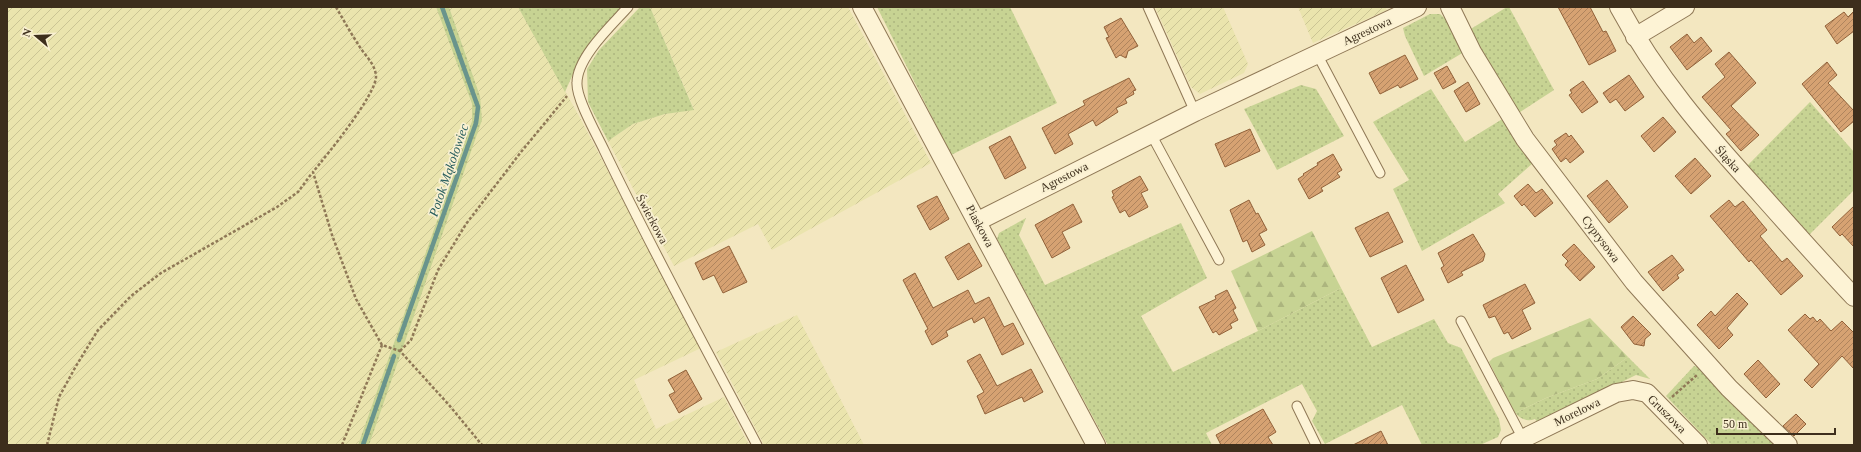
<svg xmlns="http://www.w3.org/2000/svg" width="1861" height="452" viewBox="0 0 1861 452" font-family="Georgia,serif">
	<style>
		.farmland { fill: url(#farmland-furrows) }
		.grass { fill: url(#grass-dots) }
		.forest { fill: url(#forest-firs) }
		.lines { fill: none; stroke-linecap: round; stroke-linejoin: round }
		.stream { stroke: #69948c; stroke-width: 4.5 }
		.building { fill: url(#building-hatch); stroke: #916139 }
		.lane-casing { stroke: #8f7856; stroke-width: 11 }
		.street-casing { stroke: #8f7856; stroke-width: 20 }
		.path { stroke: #8f7856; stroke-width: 2.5; stroke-dasharray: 3 2; stroke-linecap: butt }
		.lane { stroke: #fdf3d5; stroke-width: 9 }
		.street { stroke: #fdf3d5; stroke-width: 18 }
		.labels { text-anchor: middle; stroke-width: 3.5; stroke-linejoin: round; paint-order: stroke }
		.street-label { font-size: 12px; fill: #3d2e1c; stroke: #f9f0d1 }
		.water-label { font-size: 13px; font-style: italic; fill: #295e5e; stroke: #f9f0d1 }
	</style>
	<defs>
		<pattern id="farmland-furrows" width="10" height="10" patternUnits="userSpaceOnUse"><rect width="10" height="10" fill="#eae4ad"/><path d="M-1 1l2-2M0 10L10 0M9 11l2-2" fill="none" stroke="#cac494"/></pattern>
		<pattern id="grass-dots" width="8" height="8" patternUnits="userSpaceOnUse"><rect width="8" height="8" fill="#c7d393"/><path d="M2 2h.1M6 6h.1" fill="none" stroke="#acb57e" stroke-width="1.8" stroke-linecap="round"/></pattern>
		<pattern id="forest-firs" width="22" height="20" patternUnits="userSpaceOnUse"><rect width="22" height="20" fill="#c7d393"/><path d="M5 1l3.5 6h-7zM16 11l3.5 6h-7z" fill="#acb57e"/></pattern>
		<pattern id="building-hatch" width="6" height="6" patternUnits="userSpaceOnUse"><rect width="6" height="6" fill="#d6a272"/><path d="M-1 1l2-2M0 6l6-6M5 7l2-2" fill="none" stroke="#af845d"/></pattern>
	</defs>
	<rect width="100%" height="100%" fill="#f3e7c0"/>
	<g class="farmland">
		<path d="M7 7H436L472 104V121L358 445H7Z"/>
		<path d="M449 7H518L579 116 701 348 634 380 656 429 724 397 749 445H369L402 348 480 96Z"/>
		<path d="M650 7H848L931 163 772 250 758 224 674 266 608 141 633 124 665 114 694 109Z"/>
		<path d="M1155 7H1223L1248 64 1244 73 1200 94 1191 87Z"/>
		<path d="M1298 7H1385L1387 10 1313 43Z"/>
		<path d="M797 315 864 445H764L716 352Z"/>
	</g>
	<g class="grass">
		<path d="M436 7H449L480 96 482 120 369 445H358L472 121V104Z"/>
		<path d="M518 7H625L580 58 565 92Z"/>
		<path d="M640 7H650L694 110 665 114 633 124 608 141 588 102 587 69 599 50Z"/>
		<path d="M877 7H1010L1057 103 951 155Z"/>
		<path d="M1507 7H1509L1554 90 1517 114 1469 30Z"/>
		<path d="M1430 14H1440L1452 25 1464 52 1424 76 1405 36 1403 28Z"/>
		<path d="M1301 85 1316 89 1344 136 1277 170 1244 109Z"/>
		<path d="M1431 89 1465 142 1504 118 1533 163 1498 194 1505 203 1422 251 1393 189 1409 180 1373 122Z"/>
		<path d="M1810 102 1854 152V190L1809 235 1747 166Z"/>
		<path d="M1026 218 1019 235 1045 285 1181 223 1207 278 1141 316 1173 372 1258 331 1341 288 1372 347 1434 319 1448 343 1461 348 1499 419 1501 430 1498 437 1480 445H1422L1402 405 1325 444 1312 421 1317 411 1302 384 1206 433 1212 445H1108L997 239 999 233Z"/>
		<path d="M1628 357 1650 379 1636 375 1538 423 1535 419C1527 422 1521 419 1515 413L1546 398 1597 379Z"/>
		<path d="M1694 366 1708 370 1783 445H1712L1666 396Z"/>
	</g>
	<g class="forest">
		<path d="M1312 231 1341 288 1258 331 1231 271Z"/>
		<path d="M1590 318 1628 357 1597 379 1546 398 1515 413 1489 362 1493 358Z"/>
	</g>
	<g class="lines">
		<g class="stream">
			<path d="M399 340 476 123 478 107 442 7"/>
			<path d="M363 445 394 356"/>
		</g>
	</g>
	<g class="building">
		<path d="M1558 7H1590L1603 32 1606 31 1616 51 1589 65Z"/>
		<path d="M1854 11V31L1837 44 1825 26 1844 12 1848 17Z"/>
		<path d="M1121 18 1138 46 1128 51 1126 58 1120 55 1116 58 1106 38 1109 37 1104 27Z"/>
		<path d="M1687 34 1694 43 1701 37 1712 51 1687 70 1670 47Z"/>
		<path d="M1729 52 1756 83 1731 106 1759 135 1741 151 1726 134 1731 130 1702 97 1725 77 1715 64Z"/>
		<path d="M1405 55 1418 79 1400 88 1398 85 1380 94 1369 73Z"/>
		<path d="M1827 62 1837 75 1828 83 1854 111V121L1841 132 1802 84Z"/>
		<path d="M1447 66 1456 82 1443 89 1434 73Z"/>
		<path d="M1629 75 1644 97 1625 111 1616 99 1610 103 1603 93Z"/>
		<path d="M1129 78 1136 90 1133 91 1134 94 1125 99 1127 103 1116 108 1118 112 1096 126 1093 120 1068 134 1073 144 1055 154 1042 128 1085 105 1083 101Z"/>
		<path d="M1583 81 1598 102 1582 113 1569 95 1572 93 1570 90Z"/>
		<path d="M1468 82 1480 104 1466 112 1454 91Z"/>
		<path d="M1663 117 1676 132 1654 152 1641 136Z"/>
		<path d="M1250 129 1260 151 1225 167 1215 144Z"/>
		<path d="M1566 133 1569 137 1571 135 1584 152 1570 163 1566 158 1561 162 1552 149 1557 145 1554 141Z"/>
		<path d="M1010 136 1026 168 1005 179 989 147Z"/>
		<path d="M1333 154 1342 170 1337 173 1340 177 1321 188 1323 191 1309 199 1298 179 1304 175 1303 174 1318 165 1317 163Z"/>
		<path d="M1695 158 1711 176 1691 194 1675 176Z"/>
		<path d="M1140 176 1148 190 1141 193 1148 207 1129 217 1125 210 1120 213 1112 197 1114 196 1112 191Z"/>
		<path d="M1607 180 1628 207 1609 223 1587 196Z"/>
		<path d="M1528 184 1536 193 1542 189 1553 203 1535 217 1524 204 1522 206 1514 196Z"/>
		<path d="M937 196 949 219 930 230 917 206Z"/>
		<path d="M1249 200 1256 214 1258 213 1267 230 1259 234 1265 245 1252 252 1247 240 1243 242 1230 210Z"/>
		<path d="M1729 200 1735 207 1743 201 1767 230 1760 236 1782 262 1787 258 1803 276 1781 295 1751 260 1749 262 1710 216Z"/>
		<path d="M1073 204 1082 222 1062 232 1070 248 1052 258 1035 225Z"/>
		<path d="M1854 206V247L1842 234 1840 236 1832 227Z"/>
		<path d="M1388 212 1403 242 1370 257 1355 228Z"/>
		<path d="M1473 234 1485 254 1483 261 1461 272 1463 275 1448 283 1441 268 1444 266 1438 253Z"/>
		<path d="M969 243 982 266 958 280 945 257Z"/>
		<path d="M1574 244 1595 267 1580 281 1565 265 1568 261 1562 255Z"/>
		<path d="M729 246 747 282 723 293 714 275 703 280 695 263Z"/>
		<path d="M1672 255 1684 270 1677 275 1679 278 1663 291 1648 272Z"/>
		<path d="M1406 265 1424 300 1398 313 1381 278Z"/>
		<path d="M915 273 933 308 968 290 975 304 989 297 1004 327 1013 323 1024 344 1002 355 984 317 974 323 972 318 946 331 948 336 932 345 925 331 928 329 903 280Z"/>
		<path d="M1525 284 1535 303 1522 310 1531 329 1512 339 1508 332 1504 334 1495 316 1489 318 1483 305Z"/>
		<path d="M1227 290 1236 308 1233 310 1238 320 1230 324 1232 328 1219 335 1216 331 1213 333 1199 307 1216 299 1215 296Z"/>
		<path d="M1737 293 1748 304 1727 328 1733 335 1719 349 1697 325 1711 311 1715 316Z"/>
		<path d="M1805 314 1810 319 1813 317 1817 322 1820 319 1831 331 1842 321 1854 333V369L1842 356 1812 388 1804 380 1819 364 1788 330Z"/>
		<path d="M1633 316 1651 334 1645 339 1644 346 1634 344 1621 327Z"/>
		<path d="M980 354 997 386 1031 369 1043 392 1024 402 1022 397 985 414 977 396 984 392 967 361Z"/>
		<path d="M1758 360 1780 384 1766 398 1744 374Z"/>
		<path d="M686 370 702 399 679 413 669 395 675 392 668 380Z"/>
		<path d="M1263 409 1276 432 1268 437 1273 445H1221L1216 435Z"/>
		<path d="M1796 414 1806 424 1794 436 1783 426Z"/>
		<path d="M1381 431 1388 445H1353Z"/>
	</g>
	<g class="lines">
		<g class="lane-casing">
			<g id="lane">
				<path d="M628 7C612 25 577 57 577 83 576 99 597 135 604 150 652 250 705 347 757 445"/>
				<path d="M1148 7 1195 112"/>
				<path d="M1317 54 1380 173"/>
				<path d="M1151 134 1219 260"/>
				<path d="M1461 321 1523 439"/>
				<path d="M1297 406 1316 445"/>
			</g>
		</g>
		<g class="street-casing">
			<g id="street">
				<path d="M862 7 1096 445"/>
				<path d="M1450 7 1472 52 1525 139 1634 282 1729 388 1788 445"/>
				<path d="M1619 7C1656 76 1706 134 1758 191 1790 227 1821 262 1854 297"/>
				<path d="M1635 37 1685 7"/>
				<path d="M978 221 1195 112 1417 7"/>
				<path d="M1510 445 1616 393 1633 390 1647 393 1698 445"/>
			</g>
		</g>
		<g class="path">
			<path d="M336 7C343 19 350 32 358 44 364 55 375 63 376 76 377 94 326 156 313 172L332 235 356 299 382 345 400 351 449 405 482 445"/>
			<path d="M400 351 411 340 438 270 466 224 521 152 567 96"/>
			<path d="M1672 397 1697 375"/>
			<path d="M47 445 59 397 76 366 98 330 131 296 161 273 277 207 298 192 312 173"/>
			<path d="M342 445 382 345"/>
		</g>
		<use href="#lane" class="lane"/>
		<use href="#street" class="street"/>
	</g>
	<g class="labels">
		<g class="street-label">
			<text transform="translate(1367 31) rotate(-25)" y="4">Agrestowa</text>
			<text transform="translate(1728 159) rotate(47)" y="4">Śląska</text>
			<text transform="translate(1064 177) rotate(-27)" y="4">Agrestowa</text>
			<text transform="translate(652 219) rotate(62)" y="4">Świerkowa</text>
			<text transform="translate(980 226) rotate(62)" y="4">Piaskowa</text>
			<text transform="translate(1601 239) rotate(53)" y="4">Cyprysowa</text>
			<text transform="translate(1577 412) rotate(-26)" y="4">Morelowa</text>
			<text transform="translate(1667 414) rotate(45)" y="4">Gruszowa</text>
		</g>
		<g class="water-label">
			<text transform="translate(448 170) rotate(-71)" y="5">Potok Mąkołowiec</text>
		</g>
	</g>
	<rect width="1861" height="452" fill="none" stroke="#3d2e1c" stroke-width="16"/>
	<g transform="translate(36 36) rotate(289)" stroke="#f9f0d1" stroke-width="3" paint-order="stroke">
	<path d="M0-3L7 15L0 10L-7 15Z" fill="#3d2e1c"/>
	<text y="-6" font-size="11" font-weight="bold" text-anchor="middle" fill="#3d2e1c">N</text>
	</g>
	<path d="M1717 428v6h118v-6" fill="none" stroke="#3d2e1c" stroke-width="2"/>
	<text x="1723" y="428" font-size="12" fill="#3d2e1c" stroke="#f9f0d1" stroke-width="3" paint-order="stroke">50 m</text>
</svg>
